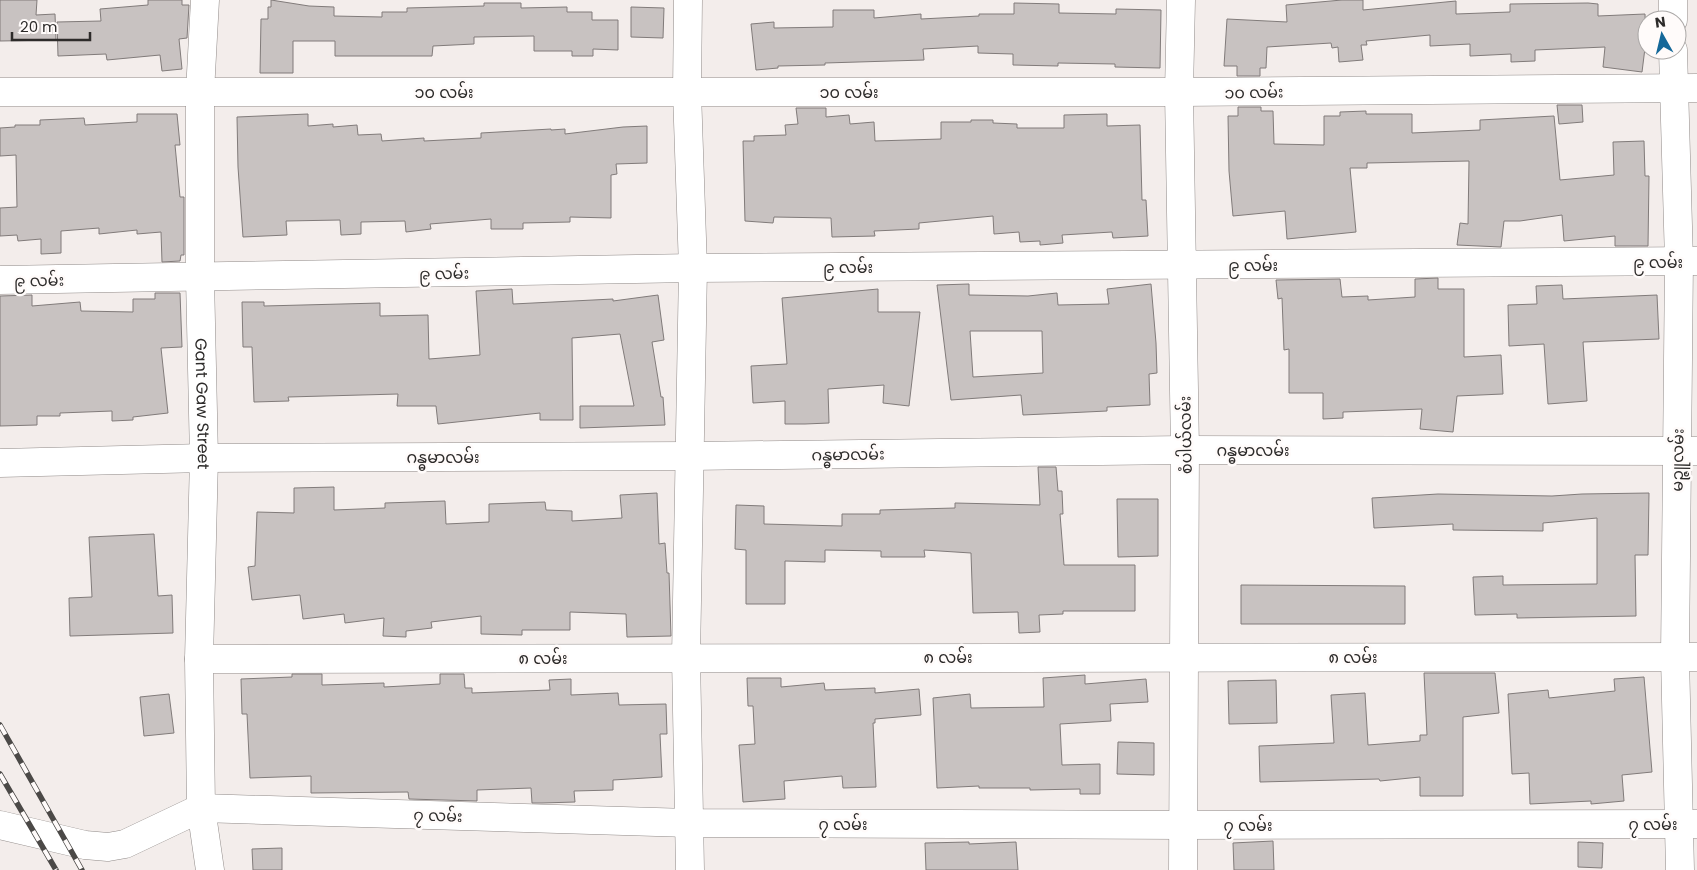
<svg xmlns="http://www.w3.org/2000/svg" width="1697" height="870" viewBox="0 0 1697 870" font-family="Poppins,'Noto Sans Myanmar',sans-serif">
	<style>
		.building { fill: #c8c2c1; stroke: #817b7a; fill-rule: evenodd }
		.lines { fill: none; stroke-linecap: round; stroke-linejoin: round }
		.street-casing { stroke: #918b89; stroke-width: 29 }
		.street { stroke: #fff; stroke-width: 28 }
		.rail-casing { stroke: #4b4947; stroke-width: 5.5 }
		.rail { stroke: #fffbfa; stroke-width: 4; stroke-dasharray: 11; stroke-linecap: butt }
		.labels { text-anchor: middle; stroke-width: 5; stroke-linejoin: round; paint-order: stroke }
		.street-label { font-size: 16px; fill: #2d2b2a; stroke: #fffbfa }
	</style>
	<rect width="100%" height="100%" fill="#f3edeb"/>
	<g class="building">
		<path d="M0 0H37L36 15 55 14 56 40 0 41Z"/>
		<path d="M148 0H182V5H189L187 38 179 39 182 69 162 71 160 55 107 60 106 54 58 56 57 22 101 21 100 9 148 5Z"/>
		<path d="M271 0 309 6 334 7V16L382 17V12H407V8L484 6V3H521V8L567 7V12H592V20H618V50L593 49V56H572V51H534V36L474 37V44L433 46 432 56H335V41H293V73H260L261 19H268V7H271Z"/>
		<path d="M1342 0H1363V10L1456 1V14L1510 12V4L1588 3 1598 4V16L1645 14 1646 48H1645L1642 72 1603 67 1605 47 1535 50V61L1511 62V54L1470 56V44L1430 46V35L1366 41 1367 45H1361L1363 60 1339 62 1338 47 1332 48 1331 43 1267 47 1266 68H1260V76H1237V66H1224L1227 19 1287 22 1286 5Z"/>
		<path d="M1014 3 1059 4V13L1116 14V9L1161 10 1160 68 1115 67V64L1058 63V66L1013 65V54L978 53V46L923 49 924 60 825 63V65L778 66V68L756 70 751 24 774 22V28L833 27V10H874V18L921 14V19L979 16V14H1014Z"/>
		<path d="M631 7 664 8 663 38 631 37Z"/>
		<path d="M1557 105H1582L1583 122 1559 124Z"/>
		<path d="M1238 107H1261V111H1273L1274 144 1324 145V116H1340V112L1366 111V114H1412V133L1480 130V120L1554 116 1560 180 1614 175 1613 142 1644 141 1645 176H1649L1648 246H1615V236L1564 241 1562 215 1520 221H1504L1501 247 1457 245 1460 223 1468 224 1469 161 1367 163V168H1350L1356 232 1287 239 1285 211 1233 216 1229 171 1228 116H1238Z"/>
		<path d="M796 108H826V117L849 115 850 124 874 122 875 141 941 139V122H971V120H993V123L1017 124V128H1064V115L1107 114V126L1140 125 1142 200H1146L1148 236 1113 238 1112 232 1062 235 1063 243 1040 245V241L1020 242 1019 232 994 234 993 216 919 223V229L874 231 875 236 832 237 831 218 774 217 773 223 745 221 743 141H754V136L786 135 785 125 798 124Z"/>
		<path d="M137 114H177L180 145H175L180 197H184V255H181L180 261 162 262 161 232 137 234V230L99 234V228L61 231V253L41 254V239L18 241 17 235 0 236V208L17 207 16 155 0 156V128L15 127V125H40V120L84 118 85 125 137 122Z"/>
		<path d="M308 114V126L333 124V127L357 125 358 135 381 134 382 141 424 138V141L481 138V133L551 129V130L565 129V134L623 127 647 126V163L616 164 617 174 611 175V218L570 217V222L523 223V229H491V219L430 224 431 229 406 232 405 221 361 222V234L341 235 340 220 286 221 287 235 243 237 238 167 237 117Z"/>
		<path d="M1438 278V289H1464V357L1501 355 1503 394 1457 396 1453 432 1420 429 1422 409 1343 412V418L1323 419V393H1289V349L1284 350 1282 298 1278 299 1276 280 1340 279 1342 297 1368 296V300L1415 297V279Z"/>
		<path d="M969 284V295L1028 296 1057 293 1058 305 1109 304 1107 289 1151 284 1156 343 1157 373 1149 374 1150 405 1107 407V411L1023 415 1021 395 951 400 937 285ZM970 331H1042L1043 373 973 377Z"/>
		<path d="M1562 285 1563 299 1657 295 1659 339 1583 342 1587 401 1548 404 1544 344 1509 346 1508 305 1537 304 1536 286Z"/>
		<path d="M512 289 513 304 613 299V301L658 295 664 340 652 342 661 397H663L665 425 580 428V406H634L620 334 572 338 573 420H540V413L438 424 436 406H397L398 394 288 397 289 401 254 402 252 347H243L242 302H264V306L380 303V316L428 315 429 359 480 355 476 291Z"/>
		<path d="M878 289V312H920L909 406 883 403 884 385 828 389 829 423 805 424H785V401L753 403 751 366 787 364 782 298Z"/>
		<path d="M155 293H180L182 347 161 348 168 413 133 417V420L112 421V411L60 413V416H37V425L0 426V296L32 295V306L80 302 81 311 133 312V299H155Z"/>
		<path d="M1038 467H1056L1058 491H1062L1063 514H1060L1064 565H1135V611H1063V614L1039 615 1040 632 1019 633 1018 612 973 613 971 553 924 550 925 557H881V551L825 550V562L785 561V604H746V550L735 549 736 505 764 506V524L842 526V514H880V510L955 508V503L1040 505Z"/>
		<path d="M334 487V510L385 508V503L445 501 446 524 489 522V504L545 502 546 510 572 511V521L622 518 620 495 657 493 659 544 665 543 667 573H669L671 636 627 637 626 614 570 612V630H522V635L481 634V616L431 622 432 628 406 631V637L383 636 384 618 345 623 344 614 303 619 300 595 252 600 248 567 255 566 257 512 294 513V488Z"/>
		<path d="M1649 493 1648 555H1635L1636 616 1517 618V614L1475 615 1473 577 1503 576V585L1597 584V518L1543 523V531L1453 530V524L1374 528 1372 498 1438 494 1552 496 1582 494Z"/>
		<path d="M1117 499H1158V556L1118 557Z"/>
		<path d="M154 534 158 596 172 595 173 633 70 636 69 598 92 597 89 537Z"/>
		<path d="M1241 585 1405 586V624H1241Z"/>
		<path d="M1424 673H1495L1499 713 1463 717V796H1420V777L1380 781 1379 779 1260 782 1259 746 1334 743 1331 695 1365 693 1368 745 1420 741V735H1427Z"/>
		<path d="M292 674H322V685L384 683V687L440 684V674H464L465 688H472V693L550 690 549 680 571 679V695L618 693 619 705 666 704 667 734H660L662 777 613 780V790L574 791 575 802 542 803H532L531 788 477 790V801L409 799 408 792 311 793V776L250 778 247 714H242L241 679 292 677Z"/>
		<path d="M1085 675V684L1146 679 1148 702 1110 704 1111 721 1060 724 1062 765 1100 764V794H1080V789L1030 790V788H979V786L937 788 933 698 970 694 971 708 1044 707 1043 678Z"/>
		<path d="M1644 677 1652 772 1622 775 1624 801 1591 804V801L1530 804 1529 773 1512 774 1508 694 1548 690 1549 698 1615 691 1614 679Z"/>
		<path d="M747 678H781V687L824 683 825 690 875 688V693L919 689 921 715 875 719V723H873L876 787 843 788 842 776 784 781 785 799 743 802 739 745 755 744 753 706H748Z"/>
		<path d="M1276 680 1277 723 1229 724 1228 681Z"/>
		<path d="M169 694 174 733 144 736 140 697Z"/>
		<path d="M1118 742 1154 743V775L1117 774Z"/>
		<path d="M1273 841 1274 870H1234L1233 843Z"/>
		<path d="M969 842V844L1016 842 1018 870H926L925 843Z"/>
		<path d="M1578 842 1603 843 1602 868 1578 867Z"/>
		<path d="M282 848V870H253L252 849Z"/>
	</g>
	<g class="lines">
		<g class="street-casing">
			<g id="street">
				<path id="s1" d="M205 0 200 92V278L204 458 199 659 201 808 210 870"/>
				<path d="M688 0 687 92 693 268 686 657 690 870"/>
				<path d="M1181 0 1179 92 1185 450 1183 870"/>
				<path d="M1673 0V20"/>
				<path d="M1673 50 1679 261 1675 657 1680 870"/>
				<path d="M0 92H1179L1697 88"/>
				<path d="M0 280 693 268 1697 261"/>
				<path d="M0 463 204 458 690 456 1185 450 1697 451"/>
				<path d="M199 659 1697 657"/>
				<path d="M0 825 85 845 108 847 125 844 201 808 689 823 1182 825 1697 824"/>
			</g>
		</g>
		<use href="#street" class="street"/>
		<g class="rail-casing">
			<g id="rail">
				<path d="M0 725 82 870"/>
				<path d="M0 774 56 870"/>
			</g>
		</g>
		<use href="#rail" class="rail"/>
	</g>
	<g class="labels">
		<g class="street-label">
			<text x="444" y="98">၁၀ လမ်း</text>
			<text x="849" y="98">၁၀ လမ်း</text>
			<text transform="translate(1254 92) rotate(-1)" y="6">၁၀ လမ်း</text>
			<text x="1658" y="268">၉ လမ်း</text>
			<text x="1253" y="271">၉ လမ်း</text>
			<text x="848" y="273">၉ လမ်း</text>
			<text transform="translate(444 273) rotate(-1)" y="6">၉ လမ်း</text>
			<text transform="translate(39 280) rotate(-1)" y="6">၉ လမ်း</text>
			<text dy="6" stroke="none"><textPath href="#s1" startOffset="404">Gant Gaw Street</textPath></text>
			<text transform="translate(1185 435) rotate(-91)" y="6">စံပါယ်လမ်း</text>
			<text x="1253" y="456">ဂန္ဓမာလမ်း</text>
			<text transform="translate(848 454) rotate(-1)" y="6">ဂန္ဓမာလမ်း</text>
			<text x="443" y="463">ဂန္ဓမာလမ်း</text>
			<text transform="translate(1677 460) rotate(-89)" y="6">မဉ္ဇူလမ်း</text>
			<text x="948" y="663">၈ လမ်း</text>
			<text x="1353" y="663">၈ လမ်း</text>
			<text x="543" y="664">၈ လမ်း</text>
			<text transform="translate(438 815) rotate(2)" y="6">၇ လမ်း</text>
			<text x="843" y="830">၇ လမ်း</text>
			<text x="1653" y="830">၇ လမ်း</text>
			<text x="1248" y="831">၇ လမ်း</text>
		</g>
	</g>
	<g transform="translate(1662 35) rotate(352)"><circle r="24" fill="#fffbfa" stroke="#aba8a7"/>
	<path d="M0-4L9 19L0 12L-9 19Z" fill="#156899"/>
	<text y="-8" font-size="14" font-weight="bold" text-anchor="middle" fill="#2d2b2a">N</text>
	</g>
	<path d="M12 32v8h78v-8" fill="none" stroke="#2d2b2a" stroke-width="2.5"/>
	<text x="20" y="32" font-size="15" fill="#2d2b2a" stroke="#fffbfa" stroke-width="4" paint-order="stroke">20 m</text>
</svg>
